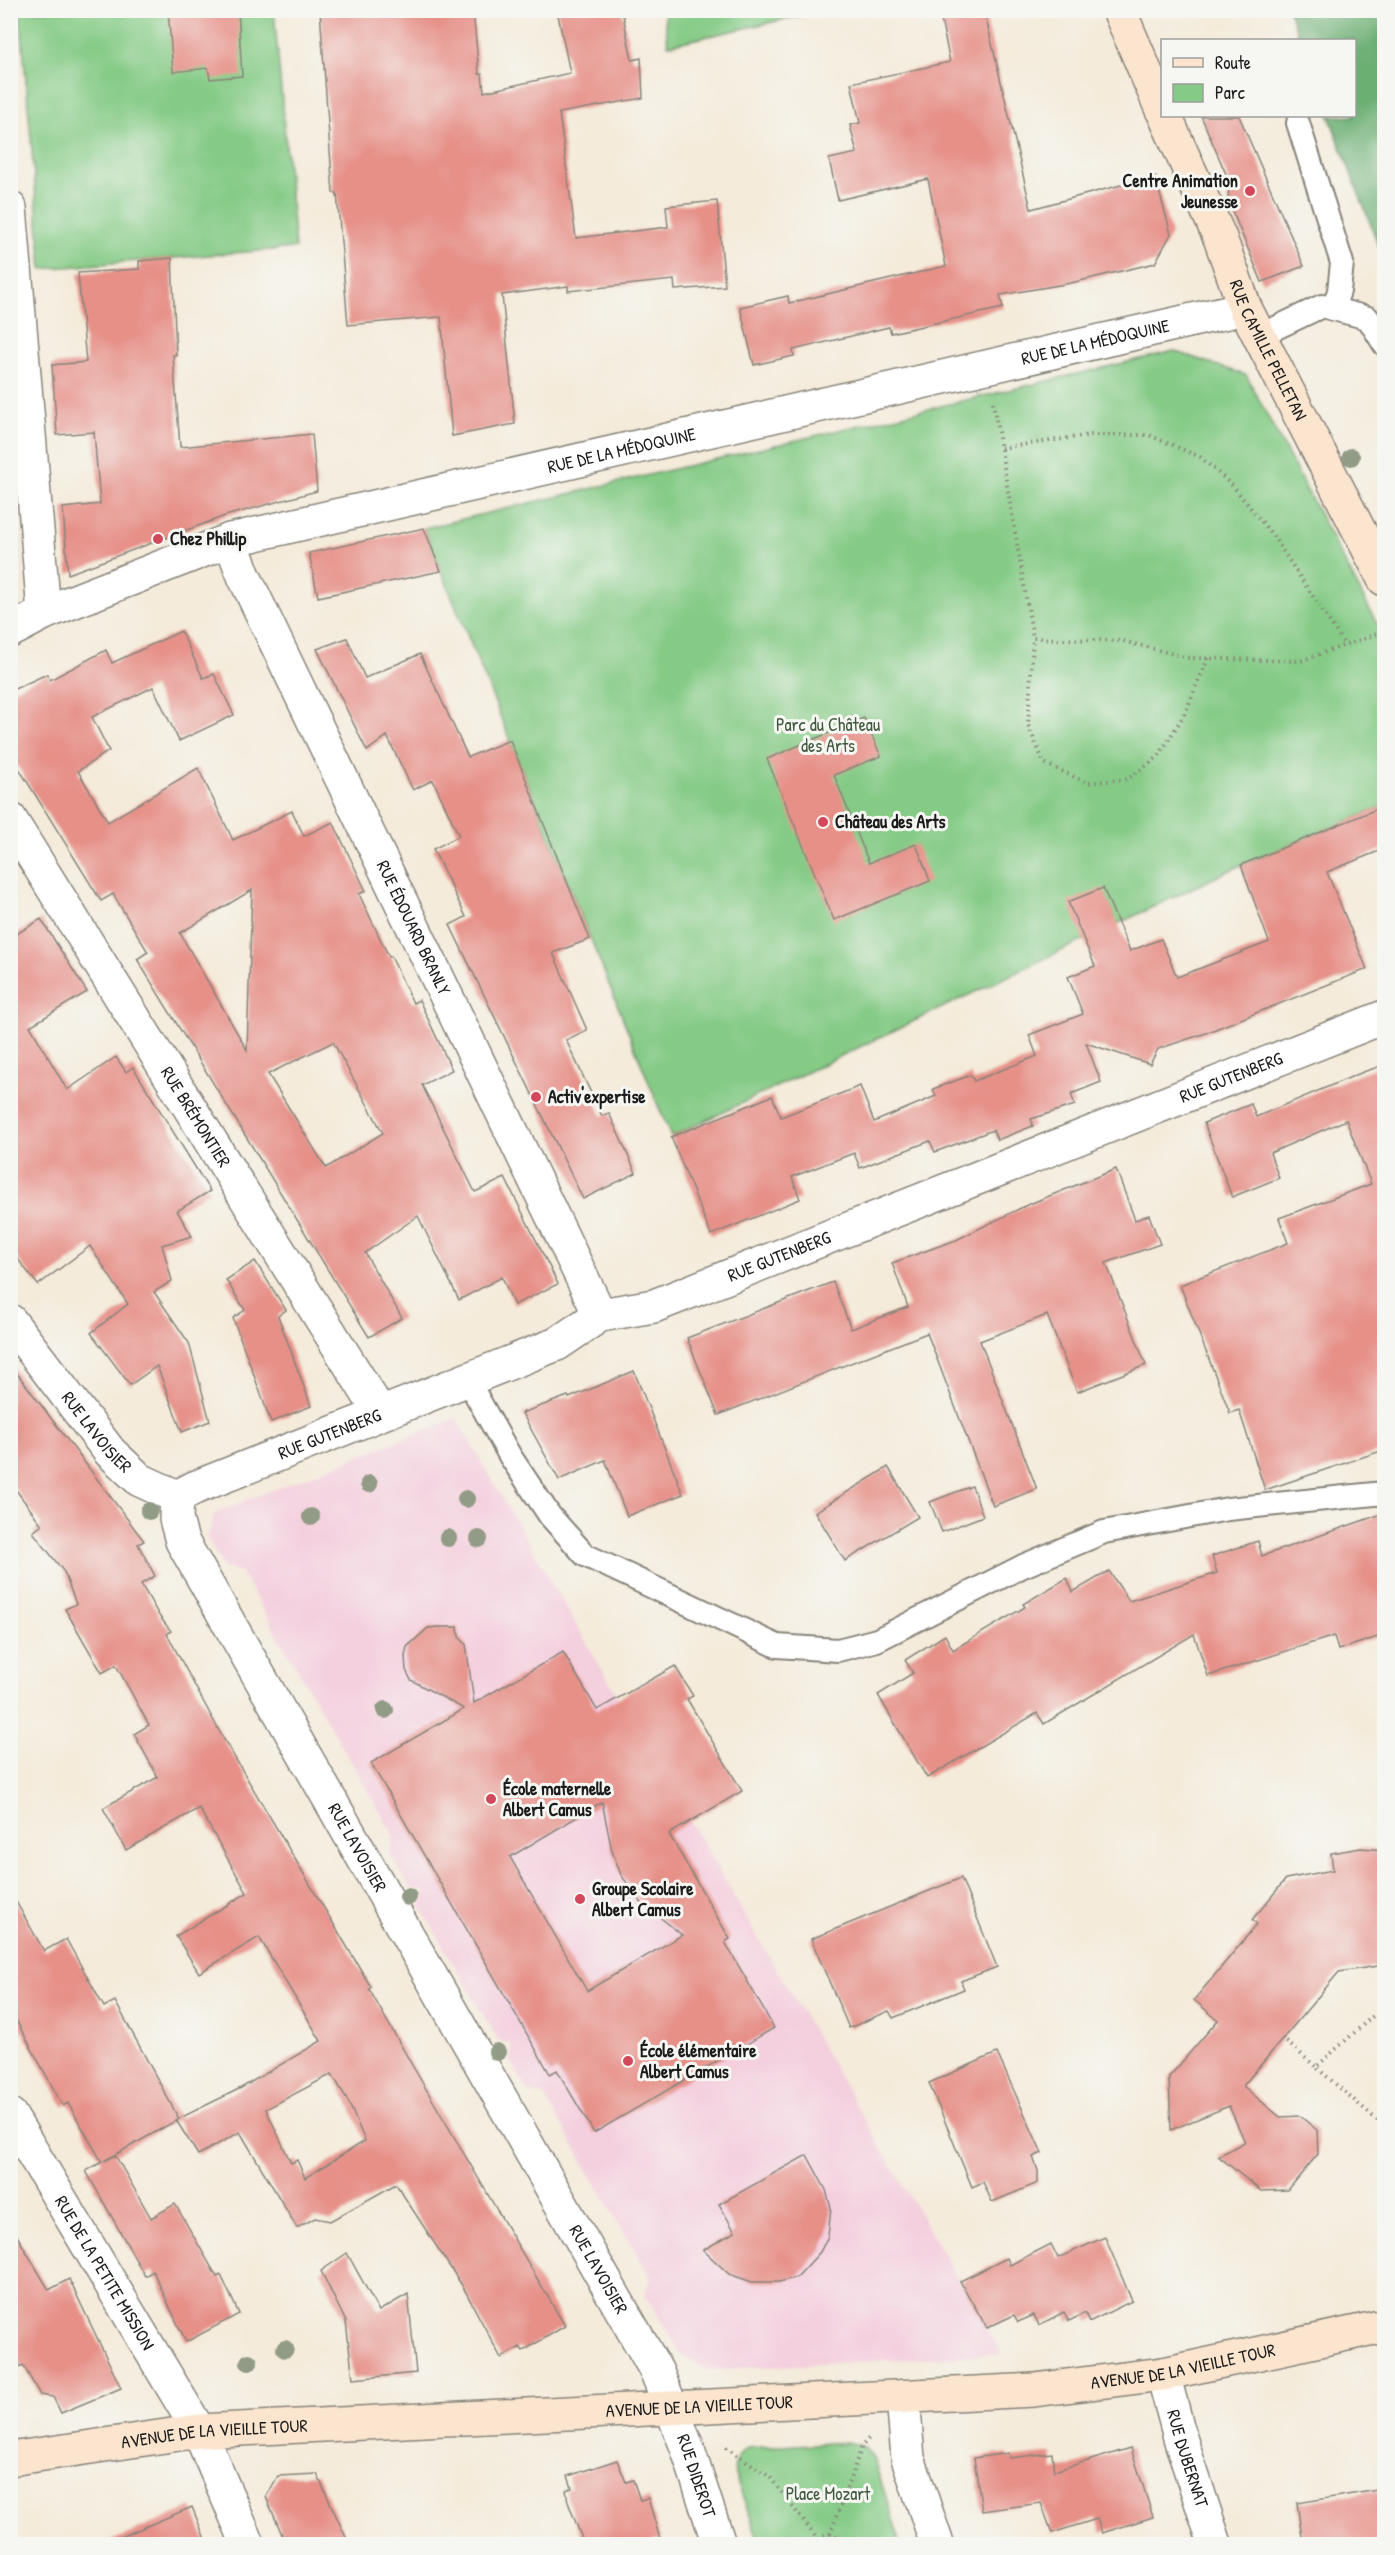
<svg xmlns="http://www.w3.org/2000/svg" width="1395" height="2555" viewBox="0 0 1395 2555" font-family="'Patrick Hand',sans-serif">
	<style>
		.built { fill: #f4cfde }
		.green { fill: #85cb86; stroke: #507451; stroke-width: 1.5 }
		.forest { fill: #6caf73; stroke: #446648; stroke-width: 1.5 }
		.building { fill: #e69088; fill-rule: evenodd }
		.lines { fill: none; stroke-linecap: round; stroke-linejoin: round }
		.lane-casing { stroke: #88847b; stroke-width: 26 }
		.street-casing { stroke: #88847b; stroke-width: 36 }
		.secondary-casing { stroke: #88847b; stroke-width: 36 }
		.path { stroke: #88847b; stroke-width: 4; stroke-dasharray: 1.5 4.5; stroke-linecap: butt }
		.lane { stroke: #fff; stroke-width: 22 }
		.street { stroke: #fff; stroke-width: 33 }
		.secondary { stroke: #fbe5cf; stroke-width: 33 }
		.tree { fill: #929b86 }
		.poi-dot { fill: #d1495b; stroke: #f6f6f2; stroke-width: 2 }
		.labels { text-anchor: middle; stroke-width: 6; stroke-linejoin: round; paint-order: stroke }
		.poi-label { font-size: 18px; font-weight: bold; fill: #1c1c1c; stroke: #f6f6f2; text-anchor: start }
		.street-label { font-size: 18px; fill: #1c1c1c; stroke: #f6f6f2 }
		.park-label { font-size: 18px; fill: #415941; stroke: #f6f6f2 }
	</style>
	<rect width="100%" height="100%" fill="#f6f6f2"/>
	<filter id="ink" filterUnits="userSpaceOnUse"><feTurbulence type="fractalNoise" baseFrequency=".0167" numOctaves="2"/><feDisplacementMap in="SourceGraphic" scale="12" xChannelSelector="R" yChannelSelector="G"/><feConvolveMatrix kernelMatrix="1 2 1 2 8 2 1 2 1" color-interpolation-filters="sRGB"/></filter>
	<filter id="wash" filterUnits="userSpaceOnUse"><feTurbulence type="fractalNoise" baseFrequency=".008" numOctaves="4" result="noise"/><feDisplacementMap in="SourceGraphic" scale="24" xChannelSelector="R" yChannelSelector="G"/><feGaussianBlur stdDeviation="1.35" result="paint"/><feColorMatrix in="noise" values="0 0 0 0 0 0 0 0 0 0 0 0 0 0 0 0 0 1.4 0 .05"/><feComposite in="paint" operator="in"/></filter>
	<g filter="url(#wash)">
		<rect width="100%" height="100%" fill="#f4ebda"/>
		<path class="built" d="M456 1418 754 1931 1002 2354 706 2370 681 2354 645 2294 651 2278 544 2095 529 2093 509 2058 512 2044 498 2040 421 1907 425 1891 411 1889 390 1854 394 1836 241 1572 224 1568 207 1538 215 1513Z"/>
		<g class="green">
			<path d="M664 10H823V11L668 45Z"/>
			<path d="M20 11H274L295 248 42 269Z"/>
			<path d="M1174 351 1246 375 1384 637V806L1241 865 671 1137 424 528Z"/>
			<path d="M847 2442 862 2446 873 2457 901 2544H760L735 2475C733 2462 736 2456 747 2448Z"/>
		</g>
		<path class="forest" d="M1289 11H1384L1383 257 1329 116H1354V40H1300Z"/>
		<g id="blocks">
			<g class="building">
				<path d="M168 10H238L242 76 210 79 208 68 173 72Z"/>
				<path d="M320 10H473L479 74H482L484 92 570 73 557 10H622L632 60 641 58 643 98 559 113 576 238 668 227 666 206 717 201 725 286 675 290 674 280 568 291V286L502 295 515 424 452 436 441 317 348 325 337 193H333Z"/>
				<path d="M939 10H984L1031 209 1155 176 1171 234 1155 263 1071 283 1000 295 1003 308 891 333 889 327 793 350 794 356 754 365 740 307 788 296 789 303 946 266 928 179 838 200 829 159 857 153 850 125 860 123 851 83 950 62Z"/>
				<path d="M1201 116H1239L1304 266 1262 282 1228 201 1229 181Z"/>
				<path d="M172 258 176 355H173L180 447 312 434 317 491 225 516 68 574 63 508 100 504 94 432 57 435 52 365 86 362 78 273 139 269V261Z"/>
				<path d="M424 528 441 571 318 597 309 553Z"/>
				<path d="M181 631 203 678 214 674 234 715 179 741 153 687 92 717 109 751 78 771 108 822 198 768 233 840 292 811 304 836 333 822 366 891 359 894 389 957 391 956 413 1003 419 1000 452 1070 422 1085 475 1192 505 1178 558 1284 514 1305 502 1277 459 1300 418 1216 365 1253 402 1318 369 1337 137 959 148 952 113 894 101 901 10 754V691L47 674 50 680 106 650 112 663ZM252 890 247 1050 180 933ZM333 1042 383 1133 326 1168 268 1074Z"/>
				<path d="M347 638 365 678 420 654 468 757 510 740 590 939 553 953 587 1030 566 1040 602 1116 609 1113 636 1173 583 1199 450 925 466 917 433 849 459 836 433 780 413 790 387 736 367 751 317 649Z"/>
				<path d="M864 718 881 756 834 775 869 863 916 844 930 881 834 920 767 759Z"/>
				<path d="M1384 806V849L1327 872 1367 969 1203 1034 1158 1049 1150 1064 1086 1043 1101 1082 1071 1094 1075 1105 1031 1119 1033 1126 997 1140 993 1130 935 1152 930 1141 860 1168 854 1153 792 1177 800 1199 711 1235 671 1137 772 1096 781 1117 860 1086 874 1122 936 1096 933 1089 971 1075 974 1081 1037 1056 1029 1035 1083 1014 1068 977 1095 966 1068 902 1103 888 1130 951 1161 939 1177 977 1269 942 1241 865Z"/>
				<path d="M41 919 87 992 30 1026 67 1090 116 1057 126 1072 133 1067 210 1191 177 1211 192 1236 162 1245 172 1281 154 1292 189 1343 210 1421 182 1432 157 1366 130 1385 91 1333 128 1304 90 1246 38 1285 10 1249V938Z"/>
				<path d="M1384 1065V1450L1265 1490 1239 1410 1230 1413 1180 1285 1288 1243 1279 1218 1371 1184 1346 1120 1270 1153 1279 1178 1232 1197 1204 1123 1251 1104 1256 1117 1363 1072Z"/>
				<path d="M1116 1169 1135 1220 1149 1215 1160 1244 1106 1263 1146 1365 1077 1392 1047 1315 980 1341 1037 1489 993 1506 927 1333 718 1415 687 1338 833 1282 851 1329 908 1307 892 1263 956 1240 1027 1205Z"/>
				<path d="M255 1261 286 1310 278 1316 311 1406 271 1422 233 1318 245 1310 226 1280Z"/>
				<path d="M10 1364 144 1541 138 1544 155 1576 141 1584 160 1617 171 1631 167 1634 223 1738 371 1987 369 1989 412 2065 565 2326 523 2351 520 2347 501 2358 463 2287 396 2184 330 2221 315 2218 297 2228 240 2132 198 2155 176 2120 241 2088 321 2041 259 1937 199 1973 176 1936 247 1893 199 1808 126 1850 103 1808 158 1777 134 1734 149 1725 116 1665 102 1673 65 1609 76 1604 64 1572 33 1532 42 1525 10 1482ZM332 2074 348 2101 365 2141 305 2178 297 2160 291 2163 266 2109Z"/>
				<path d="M634 1371 683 1494 627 1516 605 1460 559 1480 522 1413 568 1396 569 1398Z"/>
				<path d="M888 1467 918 1517 845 1561 815 1512Z"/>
				<path d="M972 1486 983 1516 942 1532 930 1502Z"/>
				<path d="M1384 1513V1635L1338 1650 1334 1636 1208 1676 1194 1634 1044 1724 1037 1713 927 1778 878 1695 913 1673 905 1660 945 1635 953 1650 1025 1607 1023 1604 1067 1578 1073 1592 1109 1571 1129 1601 1217 1573 1212 1556 1258 1541 1262 1556Z"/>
				<path d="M438 1627H458L459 1637 466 1644 474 1703 563 1652 597 1710 675 1666 693 1696 687 1699 742 1791 669 1834 730 1939 725 1942 774 2028 594 2133 557 2070 550 2074 371 1763 464 1709 411 1680 406 1670 405 1656 407 1647 428 1628ZM602 1802 612 1851 621 1875 641 1902 682 1935 587 1991 510 1857Z"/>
				<path d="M1361 1848 1384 1850V1965L1339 1972 1243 2086 1280 2117 1300 2116 1317 2130 1318 2154 1288 2190 1261 2191 1218 2156 1245 2142 1229 2106 1171 2130 1169 2077 1218 2020 1194 2000 1257 1924 1252 1920 1286 1879 1333 1870 1331 1853Z"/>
				<path d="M961 1878 997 1967 961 1981 964 1989 893 2018 889 2011 849 2028 811 1939Z"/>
				<path d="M10 1891 44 1951 66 1939 104 2007 115 2001 179 2119 104 2161 115 2155 151 2218 175 2204 217 2277 221 2275 239 2314 186 2342 153 2271 145 2276 86 2171 102 2162 68 2103 63 2106 10 2009Z"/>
				<path d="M997 2053 1042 2153 1033 2157 1038 2171V2183L992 2202 983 2182 972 2187 929 2083Z"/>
				<path d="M807 2155 826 2190 831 2208 828 2236 820 2252 797 2277 779 2282H752L729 2274 703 2250 735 2232 719 2204Z"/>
				<path d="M10 2224 49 2290 69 2279 121 2388 61 2413 53 2397 40 2395 23 2365 10 2371Z"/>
				<path d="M1105 2237 1132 2301 1089 2322 1085 2313 1069 2321 1064 2312 1039 2325 1034 2315 1018 2322 1014 2315 987 2328 960 2281 1007 2258 1010 2265 1051 2244 1058 2258Z"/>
				<path d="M347 2253 379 2311 408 2294 416 2373 353 2379 346 2322 321 2271Z"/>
				<path d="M1131 2448 1153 2517 1102 2533 1097 2519 1052 2533 1041 2503 982 2511 974 2458 1008 2453 1009 2458 1052 2453 1054 2471Z"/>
				<path d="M617 2460 626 2482 633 2480 640 2500 648 2498 660 2539 642 2544H584L568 2502 566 2490 572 2488 568 2476Z"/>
				<path d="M317 2474 349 2544H286L266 2497 278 2476Z"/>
				<path d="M1384 2489V2544H1303L1297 2503Z"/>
				<path d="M192 2507 207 2544H104Z"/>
			</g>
		</g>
	</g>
	<g filter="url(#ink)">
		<use href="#blocks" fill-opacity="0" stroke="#88847b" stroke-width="1.5"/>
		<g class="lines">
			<g class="lane-casing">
				<g id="lane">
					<path d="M1298 123 1342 263 1339 291 1333 309"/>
					<path d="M1259 336 1322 306 1368 318 1384 344"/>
					<path d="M467 1379 510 1456 550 1516 585 1555 777 1646 838 1650 877 1640 1023 1566 1104 1532 1228 1509 1384 1493"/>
				</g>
			</g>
			<g class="street-casing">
				<g id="street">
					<path d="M10 208 44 613"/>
					<path id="s1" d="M230 540 244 576 600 1315"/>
					<path id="s2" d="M10 631 44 613 230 540 1245 308"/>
					<path id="s3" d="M10 819 380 1413"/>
					<path id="s4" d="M10 1321 110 1452 140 1480 177 1497"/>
					<path id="s5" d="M177 1497 194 1488 557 1344 600 1315 654 1306 1384 1017"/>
					<path id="s6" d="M177 1497 176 1519 182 1541 656 2370 687 2447 719 2544"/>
					<path id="s7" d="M10 2115 199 2431 248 2544"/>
					<path id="s8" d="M1163 2374 1181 2441 1215 2544"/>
					<path d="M903 2397 908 2458 937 2544"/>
				</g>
			</g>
			<g class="secondary-casing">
				<g id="secondary">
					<path d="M1119 10 1162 110"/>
					<path id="s9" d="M1165 116 1220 238 1245 308 1384 579"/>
					<path id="s10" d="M10 2459 199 2431 1034 2390 1163 2374 1384 2326"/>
				</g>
			</g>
			<g class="path">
				<path d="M993 402 1033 638"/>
				<path d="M1001 448 1091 435H1149L1200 457 1233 486 1273 536 1345 645"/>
				<path d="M1208 658 1185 713 1158 757 1128 779 1087 783 1044 763 1028 725 1033 638 1123 641 1189 658 1300 661 1382 632"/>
				<path d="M1384 2013 1374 2015 1316 2067 1384 2126"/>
				<path d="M1282 2038 1316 2067"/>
				<path d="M726 2447 770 2477 818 2540"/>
				<path d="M830 2534 862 2446 869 2438"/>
				<path d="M815 2544C822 2532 836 2530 843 2544"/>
			</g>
			<use href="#lane" class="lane"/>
			<use href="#street" class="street"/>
			<use href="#secondary" class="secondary"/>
		</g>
		<g class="tree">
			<circle cx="1351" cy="457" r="9"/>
			<circle cx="369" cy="1484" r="9"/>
			<circle cx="466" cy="1499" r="9"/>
			<circle cx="149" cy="1511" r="9"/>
			<circle cx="311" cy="1517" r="9"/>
			<circle cx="448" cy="1538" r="9"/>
			<circle cx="479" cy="1539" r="9"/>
			<circle cx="385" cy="1710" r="9"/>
			<circle cx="408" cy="1897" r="9"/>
			<circle cx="497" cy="2052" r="9"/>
			<circle cx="285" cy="2349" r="9"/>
			<circle cx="249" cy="2362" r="9"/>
		</g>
	</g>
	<g class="poi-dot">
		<circle cx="1250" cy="191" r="6"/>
		<circle cx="158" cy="539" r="6"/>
		<circle cx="823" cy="822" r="6"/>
		<circle cx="536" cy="1097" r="6"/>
		<circle cx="491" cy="1799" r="6"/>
		<circle cx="580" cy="1899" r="6"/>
		<circle cx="628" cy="2061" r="6"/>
	</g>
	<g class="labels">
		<g class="poi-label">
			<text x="1238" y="187" text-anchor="end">Centre Animation<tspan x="1238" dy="21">Jeunesse</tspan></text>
			<text x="170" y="545">Chez Phillip</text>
			<text x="835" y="828">Château des Arts</text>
			<text x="548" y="1103">Activ'expertise</text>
			<text x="503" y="1795">École maternelle<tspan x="503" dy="21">Albert Camus</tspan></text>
			<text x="592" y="1895">Groupe Scolaire<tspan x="592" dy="21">Albert Camus</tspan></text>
			<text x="640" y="2057">École élémentaire<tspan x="640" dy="21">Albert Camus</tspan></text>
		</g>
		<g class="street-label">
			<text dy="6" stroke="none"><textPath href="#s2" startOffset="1126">RUE DE LA MÉDOQUINE</textPath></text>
			<text dy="6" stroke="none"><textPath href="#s9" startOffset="256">RUE CAMILLE PELLETAN</textPath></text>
			<text dy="6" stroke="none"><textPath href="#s2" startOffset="640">RUE DE LA MÉDOQUINE</textPath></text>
			<text dy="6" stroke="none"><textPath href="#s1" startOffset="429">RUE ÉDOUARD BRANLY</textPath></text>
			<text dy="6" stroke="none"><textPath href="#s5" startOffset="1137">RUE GUTENBERG</textPath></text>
			<text dy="6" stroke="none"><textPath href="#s3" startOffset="351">RUE BRÉMONTIER</textPath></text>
			<text dy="6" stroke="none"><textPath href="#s5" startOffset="651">RUE GUTENBERG</textPath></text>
			<text dy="6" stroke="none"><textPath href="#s4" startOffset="141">RUE LAVOISIER</textPath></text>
			<text dy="6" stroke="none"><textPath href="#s5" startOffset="165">RUE GUTENBERG</textPath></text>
			<text dy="6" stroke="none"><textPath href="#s6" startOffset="398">RUE LAVOISIER</textPath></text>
			<text dy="6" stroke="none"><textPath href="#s6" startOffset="884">RUE LAVOISIER</textPath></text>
			<text dy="6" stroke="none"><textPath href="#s7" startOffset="184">RUE DE LA PETITE MISSION</textPath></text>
			<text dy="6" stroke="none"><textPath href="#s10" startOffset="1178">AVENUE DE LA VIEILLE TOUR</textPath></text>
			<text dy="6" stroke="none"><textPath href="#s10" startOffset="692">AVENUE DE LA VIEILLE TOUR</textPath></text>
			<text dy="6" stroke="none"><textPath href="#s10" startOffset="206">AVENUE DE LA VIEILLE TOUR</textPath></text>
			<text dy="6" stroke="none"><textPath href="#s8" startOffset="88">RUE DUBERNAT</textPath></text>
			<text dy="6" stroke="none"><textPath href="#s6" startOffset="1113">RUE DIDEROT</textPath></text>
		</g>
		<g class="park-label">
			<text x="828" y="731">Parc du Château<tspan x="828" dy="21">des Arts</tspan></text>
			<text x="828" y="2500">Place Mozart</text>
		</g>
	</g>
	<rect width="1395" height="2555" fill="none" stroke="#f6f6f2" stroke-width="36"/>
	<rect x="1161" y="39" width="195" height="78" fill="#f6f6f2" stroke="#9f9f9c" stroke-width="1.5"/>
	<rect x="1173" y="58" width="30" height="9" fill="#fbe5cf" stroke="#9f9f9c" stroke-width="1.5"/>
	<text x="1215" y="69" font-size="18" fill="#1c1c1c">Route</text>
	<rect x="1173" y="84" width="30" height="18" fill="#85cb86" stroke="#9f9f9c" stroke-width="1.5"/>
	<text x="1215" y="99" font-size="18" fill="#1c1c1c">Parc</text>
</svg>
